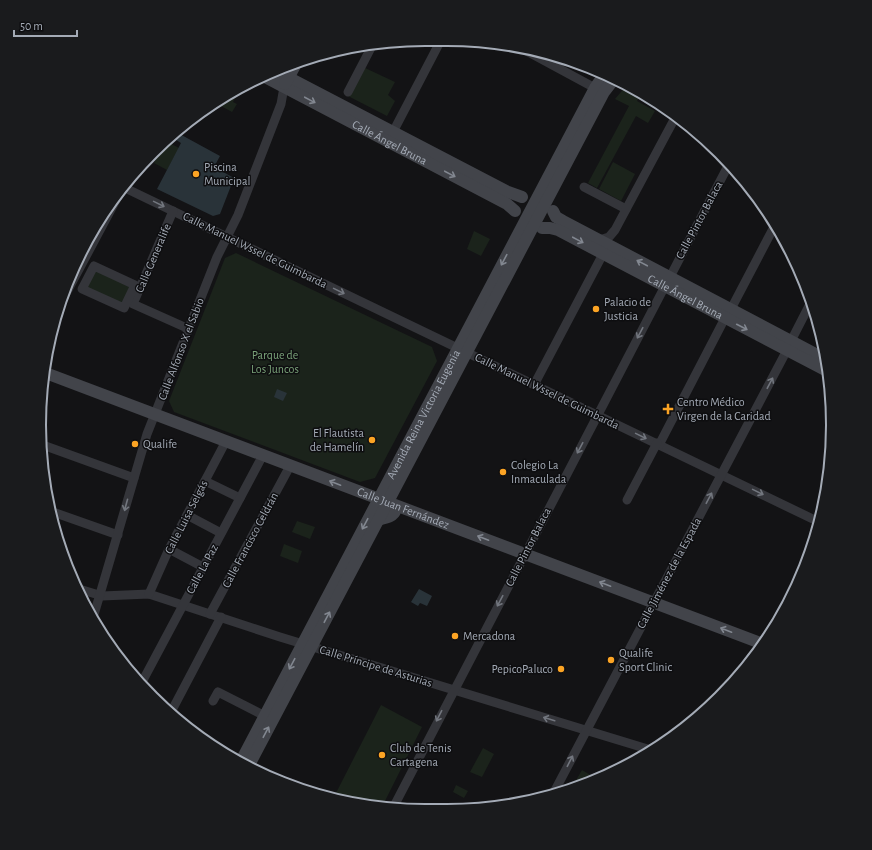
<svg xmlns="http://www.w3.org/2000/svg" width="872" height="850" viewBox="0 0 872 850" font-family="'Alegreya Sans',sans-serif">
	<style>
		.green { fill: #1b231b }
		.water { fill: #293339 }
		.lines { fill: none; stroke-linecap: round; stroke-linejoin: round }
		.street { stroke: #34353a; stroke-width: 9 }
		.secondary { stroke: #42444a; stroke-width: 12 }
		.oneway { stroke: #828790 }
		.oneway2 { stroke: #72767e }
		.poi-dot { fill: #fca424; stroke: #0e0e10; stroke-width: 1.5 }
		.labels { text-anchor: middle; stroke-width: 3; stroke-linejoin: round; paint-order: stroke }
		.street-label { font-size: 12px; fill: #a4abb6; stroke: #0e0e10 }
		.poi-label { font-size: 12px; fill: #a4abb6; stroke: #0e0e10; text-anchor: start }
		.park-label { font-size: 12px; fill: #7aa279; stroke: #0e0e10 }
		.rim { fill: none; stroke: #a4abb6; stroke-width: 2 }
	</style>
	<rect width="100%" height="100%" fill="#131315"/>
	<g class="green">
		<path d="M363 67 395 82 388 95 395 101 387 116 348 96Z"/>
		<path d="M627 85 642 92 637 101 655 111 648 123 636 116 597 188 588 183 629 106 615 99Z"/>
		<path d="M230 93 236 96 233 102 237 104 232 112 221 106 222 98Z"/>
		<path d="M166 141 179 148 167 170 154 163 159 153 157 152 153 158 149 156Z"/>
		<path d="M613 162 635 174 621 201 599 189Z"/>
		<path d="M474 231 490 239 481 256 467 249Z"/>
		<path d="M236 253 432 347 437 361 375 478 360 482 174 412 169 401 225 258Z"/>
		<path d="M94 266 135 285 124 308 82 289Z"/>
		<path d="M297 521 315 527 310 539 292 532Z"/>
		<path d="M284 544 302 551 298 563 280 556Z"/>
		<path d="M381 705 422 727 382 807 336 793Z"/>
		<path d="M483 748 494 754 482 777 470 772Z"/>
		<path d="M582 770 597 779 571 789Z"/>
		<path d="M456 785 468 791 464 798 453 792Z"/>
	</g>
	<g class="water">
		<path d="M176 132 220 156 214 167 234 178 220 214 213 216 157 189 181 143 173 138Z"/>
		<path d="M277 389 287 393 283 401 274 397Z"/>
		<path d="M419 589 432 596 427 606 420 603 418 606 411 602Z"/>
	</g>
	<g class="lines">
		<g class="street">
			<path d="M521 48 595 88"/>
			<path d="M348 92 373 44"/>
			<path d="M393 132 441 40"/>
			<path d="M123 187 819 522"/>
			<path d="M584 187 626 209"/>
			<path d="M173 211 133 304 189 329"/>
			<path d="M599 240 609 237 615 230 676 116"/>
			<path d="M94 266 135 285 124 308 82 289Z"/>
			<path d="M670 277 729 164"/>
			<path d="M61 303 122 189"/>
			<path d="M731 309 775 225"/>
			<path d="M791 341 811 302"/>
			<path d="M534 385 603 254"/>
			<path d="M40 444 134 478"/>
			<path d="M659 445 725 318"/>
			<path d="M205 481 240 498"/>
			<path d="M627 500 657 443"/>
			<path d="M50 511 118 535"/>
			<path d="M187 515 221 533"/>
			<path d="M169 549 203 567"/>
			<path d="M76 588 102 596 149 594 280 637 651 750"/>
			<path d="M149 594 169 549 226 441"/>
			<path d="M210 614 290 466"/>
			<path d="M93 618 147 434 217 257 238 215 281 104 284 87"/>
			<path d="M141 684 263 455"/>
			<path d="M213 701 218 692 265 716"/>
			<path d="M170 714 221 617"/>
			<path d="M552 796 787 350"/>
			<path d="M393 808 665 286"/>
		</g>
		<g class="secondary">
			<path d="M274 70 508 192 522 197"/>
			<path id="s1" d="M263 76 507 204 515 211"/>
			<path d="M285 84 297 62"/>
			<path d="M553 211 556 217 563 221 825 359"/>
			<path id="s2" d="M542 228H550L558 230 827 371"/>
			<path id="s3" d="M43 372 763 644"/>
			<path d="M378 520C387 517 396 517 396 506"/>
			<path id="s4" d="M240 763 595 88 604 75"/>
			<path d="M248 767 604 92 614 79"/>
		</g>
	</g>
	<defs><path id="oneway-shaft" d="M-6 0H5M1.5-3L5.5 0L1.5 3" fill="none" stroke-width="1.6" stroke-linecap="round" stroke-linejoin="round"/></defs>
	<g class="oneway">
		<use href="#oneway-shaft" transform="translate(310 100) rotate(28)"/>
		<use href="#oneway-shaft" transform="translate(450 174) rotate(28)"/>
		<use href="#oneway-shaft" transform="translate(578 240) rotate(28)"/>
		<use href="#oneway-shaft" transform="translate(504 260) rotate(118)"/>
		<use href="#oneway-shaft" transform="translate(642 263) rotate(-152)"/>
		<use href="#oneway-shaft" transform="translate(742 327) rotate(27)"/>
		<use href="#oneway-shaft" transform="translate(335 483) rotate(-159)"/>
		<use href="#oneway-shaft" transform="translate(365 524) rotate(118)"/>
		<use href="#oneway-shaft" transform="translate(483 538) rotate(-159)"/>
		<use href="#oneway-shaft" transform="translate(605 584) rotate(-159)"/>
		<use href="#oneway-shaft" transform="translate(327 617) rotate(-62)"/>
		<use href="#oneway-shaft" transform="translate(726 630) rotate(-159)"/>
		<use href="#oneway-shaft" transform="translate(292 664) rotate(118)"/>
		<use href="#oneway-shaft" transform="translate(266 732) rotate(-62)"/>
	</g>
	<g class="oneway2">
		<use href="#oneway-shaft" transform="translate(159 204) rotate(26)"/>
		<use href="#oneway-shaft" transform="translate(339 291) rotate(26)"/>
		<use href="#oneway-shaft" transform="translate(640 333) rotate(118)"/>
		<use href="#oneway-shaft" transform="translate(770 383) rotate(-62)"/>
		<use href="#oneway-shaft" transform="translate(641 436) rotate(26)"/>
		<use href="#oneway-shaft" transform="translate(580 448) rotate(118)"/>
		<use href="#oneway-shaft" transform="translate(758 492) rotate(26)"/>
		<use href="#oneway-shaft" transform="translate(709 498) rotate(-62)"/>
		<use href="#oneway-shaft" transform="translate(126 505) rotate(105)"/>
		<use href="#oneway-shaft" transform="translate(500 601) rotate(118)"/>
		<use href="#oneway-shaft" transform="translate(439 716) rotate(117)"/>
		<use href="#oneway-shaft" transform="translate(549 719) rotate(-163)"/>
		<use href="#oneway-shaft" transform="translate(570 761) rotate(-63)"/>
	</g>
	<g class="poi-dot">
		<circle cx="196" cy="174" r="4"/>
		<circle cx="596" cy="309" r="4"/>
		<path d="M666 403h4v4h4v4h-4v4h-4v-4h-4v-4h4z"/>
		<circle cx="372" cy="440" r="4"/>
		<circle cx="135" cy="444" r="4"/>
		<circle cx="503" cy="472" r="4"/>
		<circle cx="455" cy="636" r="4"/>
		<circle cx="611" cy="660" r="4"/>
		<circle cx="561" cy="669" r="4"/>
		<circle cx="382" cy="755" r="4"/>
	</g>
	<g class="labels">
		<g class="street-label">
			<text dy="4" stroke="none"><textPath href="#s1" startOffset="143">Calle Ángel Bruna</textPath></text>
			<text transform="translate(699 220) rotate(-62)" y="4">Calle Pintor Balaca</text>
			<text transform="translate(255 250) rotate(26)" y="4">Calle Manuel Wssel de Guimbarda</text>
			<text transform="translate(153 258) rotate(-67)" y="4">Calle Generalife</text>
			<text dy="4" stroke="none"><textPath href="#s2" startOffset="160">Calle Ángel Bruna</textPath></text>
			<text transform="translate(181 349) rotate(-69)" y="4">Calle Alfonso X el Sabio</text>
			<text transform="translate(547 391) rotate(26)" y="4">Calle Manuel Wssel de Guimbarda</text>
			<text dy="4" stroke="none"><textPath href="#s4" startOffset="394">Avenida Reina Victoria Eugenia</textPath></text>
			<text dy="4" stroke="none"><textPath href="#s3" startOffset="385">Calle Juan Fernández</textPath></text>
			<text transform="translate(186 517) rotate(-63)" y="4">Calle Luisa Selgás</text>
			<text transform="translate(250 540) rotate(-62)" y="4">Calle Francisco Celdrán</text>
			<text transform="translate(528 547) rotate(-63)" y="4">Calle Pintor Balaca</text>
			<text transform="translate(202 569) rotate(-62)" y="4">Calle La Paz</text>
			<text transform="translate(669 573) rotate(-62)" y="4">Calle Jiménez de la Espada</text>
			<text transform="translate(376 666) rotate(17)" y="4">Calle Príncipe de Asturias</text>
		</g>
		<g class="poi-label">
			<text x="204" y="171">Piscina<tspan x="204" dy="14">Municipal</tspan></text>
			<text x="604" y="306">Palacio de<tspan x="604" dy="14">Justicia</tspan></text>
			<text x="677" y="406">Centro Médico<tspan x="677" dy="14">Virgen de la Caridad</tspan></text>
			<text x="364" y="437" text-anchor="end">El Flautista<tspan x="364" dy="14">de Hamelín</tspan></text>
			<text x="143" y="448">Qualife</text>
			<text x="511" y="469">Colegio La<tspan x="511" dy="14">Inmaculada</tspan></text>
			<text x="463" y="640">Mercadona</text>
			<text x="619" y="657">Qualife<tspan x="619" dy="14">Sport Clinic</tspan></text>
			<text x="553" y="673" text-anchor="end">PepicoPaluco</text>
			<text x="390" y="752">Club de Tenis<tspan x="390" dy="14">Cartagena</tspan></text>
		</g>
		<g class="park-label">
			<text x="275" y="359">Parque de<tspan x="275" dy="14">Los Juncos</tspan></text>
		</g>
	</g>
	<path d="M0 0H872V850H0ZM425 46H447A379 379 0 0 1 826 425V425A379 379 0 0 1 447 804H425A379 379 0 0 1 46 425V425A379 379 0 0 1 425 46Z" fill="#1a1b1d" fill-rule="evenodd"/>
	<path class="rim" d="M425 46H447A379 379 0 0 1 826 425V425A379 379 0 0 1 447 804H425A379 379 0 0 1 46 425V425A379 379 0 0 1 425 46Z"/>
	<path d="M14 30v6h63v-6" fill="none" stroke="#a4abb6" stroke-width="2"/>
	<text x="20" y="30" font-size="12" fill="#a4abb6" stroke="#0e0e10" stroke-width="3" paint-order="stroke">50 m</text>
</svg>
